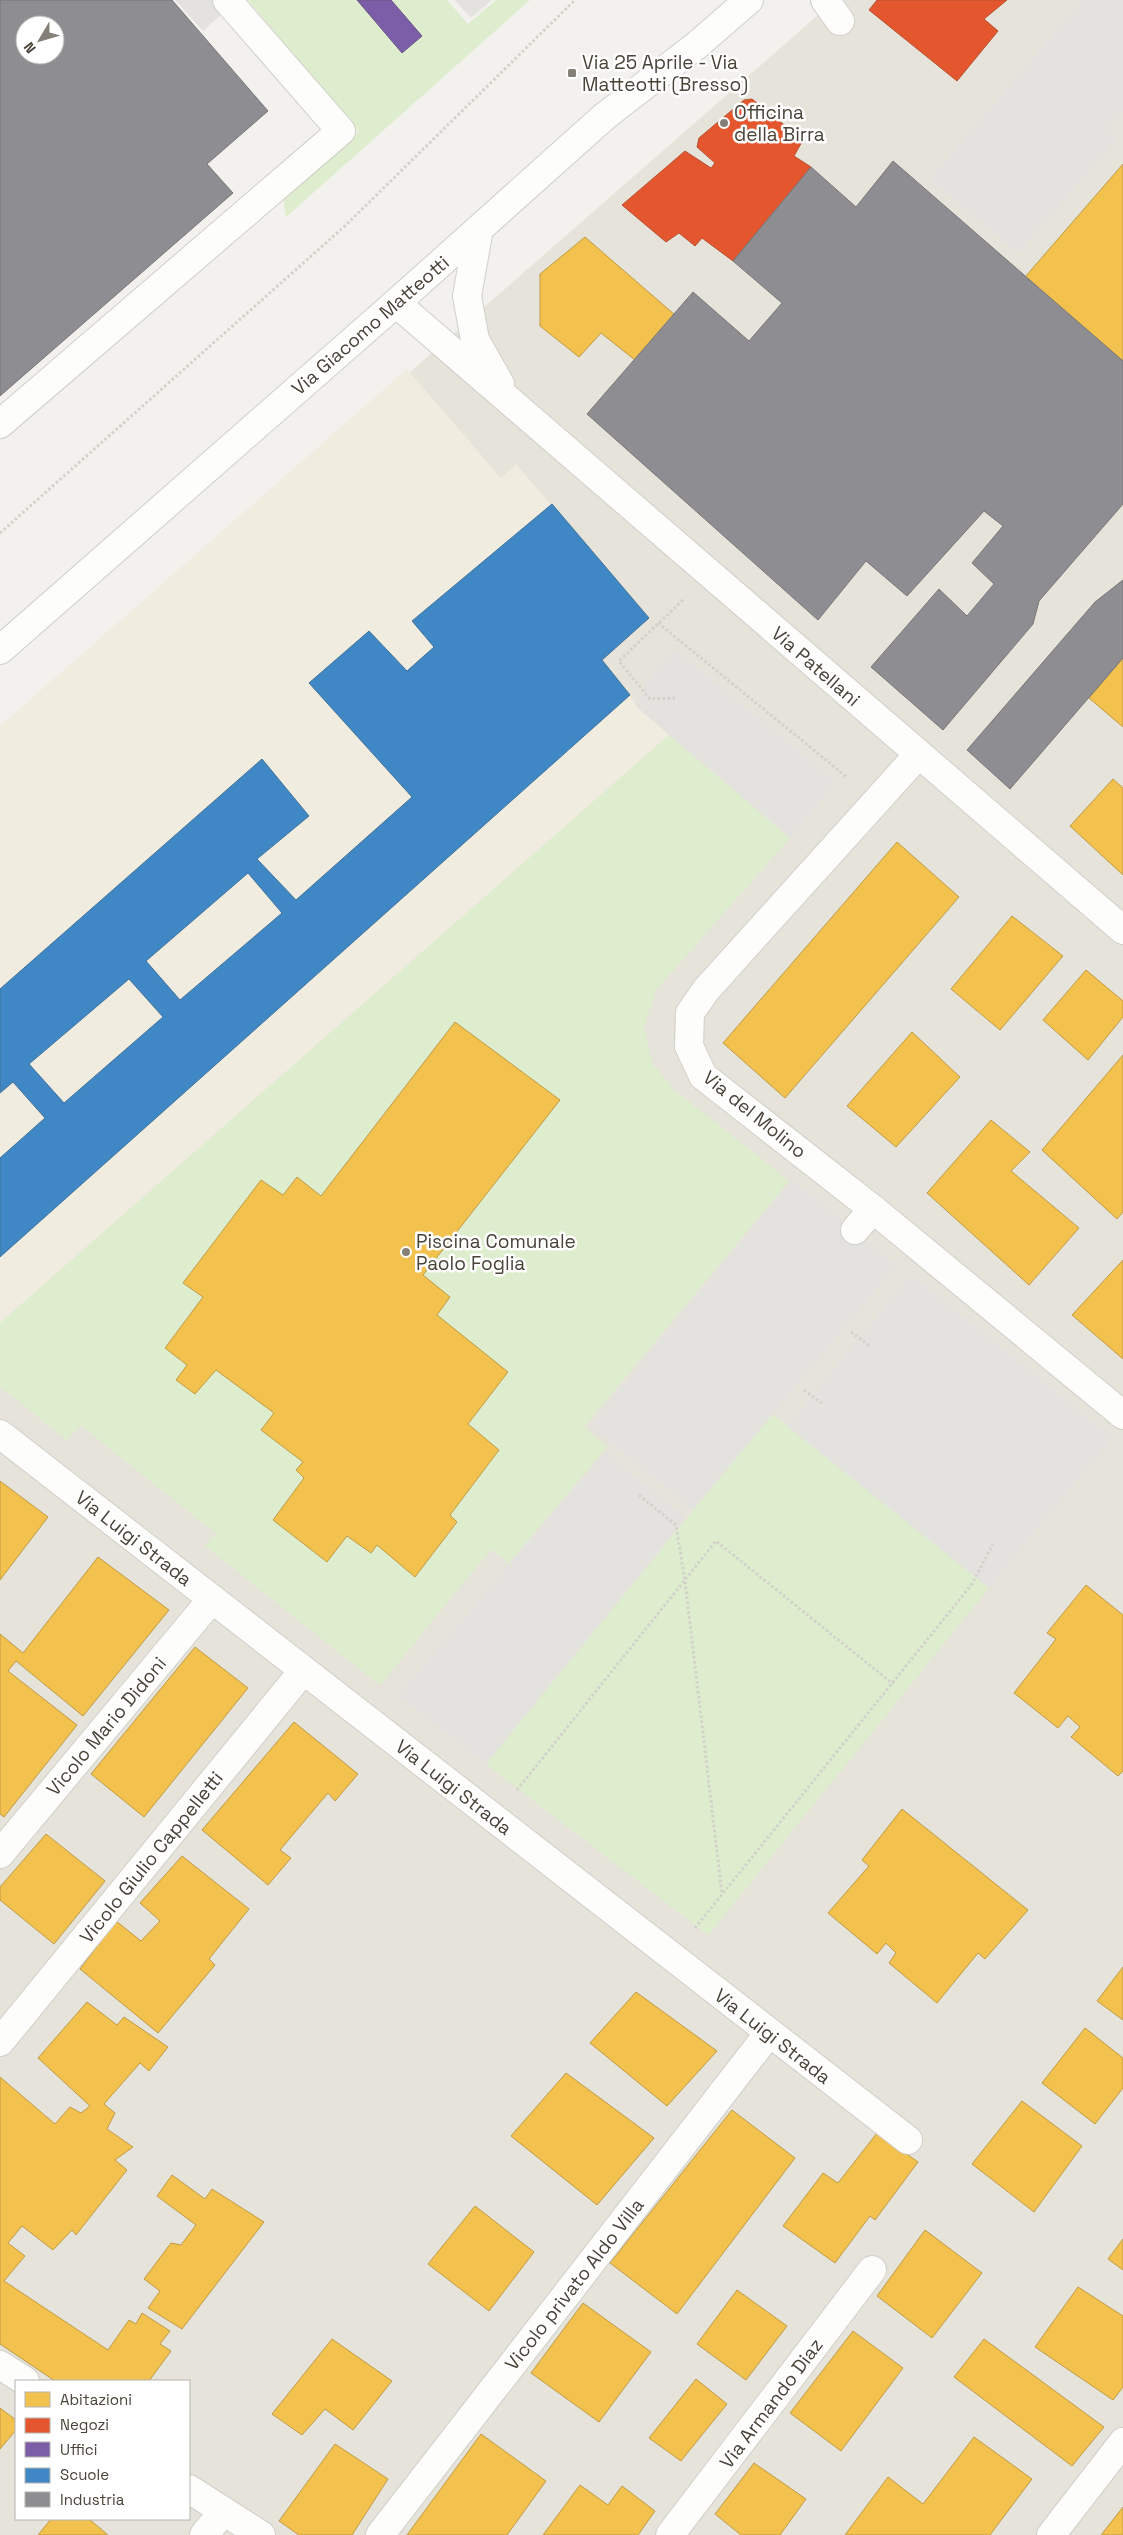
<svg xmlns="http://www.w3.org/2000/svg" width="1123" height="2535" viewBox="0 0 1123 2535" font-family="'Space Grotesk',sans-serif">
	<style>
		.residential { fill: #e6e3da; fill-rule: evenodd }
		.education { fill: #f0ecdf }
		.green { fill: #deedcd }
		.parking { fill: #e4e2de }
		.homes { fill: #f2c14e; stroke: #bf9b47 }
		.shops { fill: #e4572e; stroke: #b65131 }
		.offices { fill: #7b5ea7; stroke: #6c5686 }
		.schools { fill: #3f88c5; stroke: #42739b; fill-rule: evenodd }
		.industry { fill: #8d8d92; stroke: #797777; fill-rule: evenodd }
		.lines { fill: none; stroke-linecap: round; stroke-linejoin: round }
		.minor-casing { stroke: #d0cfca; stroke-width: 30 }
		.path { stroke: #d2d1cb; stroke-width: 3; stroke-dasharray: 2.5 2.5; stroke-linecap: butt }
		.minor { stroke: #fdfdfc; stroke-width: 28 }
		.poi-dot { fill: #848077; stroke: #fff; stroke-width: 2 }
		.labels { text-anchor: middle; stroke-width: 5; stroke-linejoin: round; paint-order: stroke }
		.poi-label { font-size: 19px; fill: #494338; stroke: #fff; text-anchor: start }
		.street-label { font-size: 19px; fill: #494338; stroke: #fff }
	</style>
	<rect width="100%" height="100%" fill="#f2f1ed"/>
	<path class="residential" d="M835 0H1123V2535H0V731ZM16 2381H189V2519H16Z"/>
	<path class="education" d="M407 369 501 478 516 464 649 618 602 660 630 695 637 707 669 735 0 1323V726Z"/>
	<g class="green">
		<path d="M248 0H447L468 24 496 0H530L286 217 283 197 359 132Z"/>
		<path d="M669 735 790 838 656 990 644 1027 652 1063 673 1089 789 1181 584 1427 607 1447 509 1563 491 1549 380 1685 205 1546 217 1534 80 1425 66 1440 0 1386V1323Z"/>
		<path d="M772 1414 989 1588 708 1935 486 1764Z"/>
	</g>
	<g class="parking">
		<path d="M175 0H237L203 31Z"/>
		<path d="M455 0H492L471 18Z"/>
		<path d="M1082 0H1123V111L1108 129 1118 138 1018 254 929 179Z"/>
		<path d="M674 648 837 782 790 838 637 707 645 684Z"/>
		<path d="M792 1179 897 1265 693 1510 590 1426Z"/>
		<path d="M911 1274 1113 1438 989 1588 787 1426Z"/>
		<path d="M605 1452 686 1517 486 1764 397 1696Z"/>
	</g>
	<g class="homes">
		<path d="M1123 164V361L1025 277Z"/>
		<path d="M585 237 675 315 635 360 601 333 579 357 540 326V274Z"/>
		<path d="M1123 658V727L1089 698Z"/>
		<path d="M1113 779 1123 788V875L1070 826Z"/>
		<path d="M897 842 959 897 785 1098 723 1043Z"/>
		<path d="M1012 916 1063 956 1000 1030 951 989Z"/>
		<path d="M1086 970 1123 1001V1017L1088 1060 1043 1020Z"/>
		<path d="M455 1022 560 1100 423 1275 450 1297 437 1315 508 1372 468 1424 499 1450 450 1515 457 1522 415 1577 377 1545 371 1553 347 1536 327 1562 273 1520 304 1478 296 1470 303 1462 261 1430 274 1413 216 1370 195 1394 176 1380 187 1365 165 1348 203 1297 183 1283 261 1180 283 1195 297 1177 321 1196Z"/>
		<path d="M912 1032 960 1077 896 1147 847 1106Z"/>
		<path d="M1123 1055V1212L1117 1219 1042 1150Z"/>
		<path d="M991 1120 1030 1152 1011 1171 1079 1228 1029 1285 927 1193Z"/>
		<path d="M1123 1260V1359L1072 1315Z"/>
		<path d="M0 1481 48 1517 0 1580Z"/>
		<path d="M98 1557 169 1610 83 1716 16 1661 8 1671 77 1725 4 1817 0 1814V1634L23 1653Z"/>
		<path d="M1086 1585 1123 1615V1771L1118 1776 1071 1737 1080 1727 1068 1716 1058 1728 1014 1693 1056 1639 1047 1633Z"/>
		<path d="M195 1647 248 1688 144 1817 91 1774Z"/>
		<path d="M294 1722 358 1774 335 1801 328 1793 280 1850 291 1858 268 1885 202 1830Z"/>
		<path d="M902 1809 1028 1910 985 1959 978 1953 937 2003 889 1963 896 1953 886 1943 877 1954 828 1913 869 1866 862 1860Z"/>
		<path d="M46 1834 105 1881 54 1944 0 1900V1887Z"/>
		<path d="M182 1856 249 1909 209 1959 215 1965 158 2033 80 1969 116 1921 141 1941 160 1921 140 1903Z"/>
		<path d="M1123 1967V2020L1097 2001Z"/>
		<path d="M636 1992 717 2051 667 2106 590 2043Z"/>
		<path d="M87 2002 117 2025 124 2017 168 2047 149 2071 140 2063 104 2104 115 2113 107 2129 133 2147 115 2160 127 2170 76 2235 72 2230 53 2250 22 2226 8 2243 25 2256 4 2281 108 2350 129 2320 136 2324 142 2313 170 2331 160 2344 171 2351 149 2381H55L0 2344V2077L55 2124 70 2107 81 2113 90 2106 38 2058Z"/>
		<path d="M1085 2028 1123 2058V2088L1095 2124 1042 2083Z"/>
		<path d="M566 2073 654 2138 597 2205 511 2136Z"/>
		<path d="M1022 2101 1082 2146 1034 2212 972 2164Z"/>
		<path d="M732 2110 795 2158 677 2314 610 2263Z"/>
		<path d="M877 2133 918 2162 875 2220 870 2216 835 2263 783 2226 823 2173 838 2183Z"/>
		<path d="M172 2175 205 2199 212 2189 264 2222 182 2329 148 2308 160 2291 144 2279 171 2243 181 2245 196 2225 157 2196Z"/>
		<path d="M475 2206 534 2252 489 2311 428 2264Z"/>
		<path d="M925 2230 982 2273 932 2338 877 2296Z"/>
		<path d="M1123 2239V2270L1108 2259Z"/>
		<path d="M1078 2287 1123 2316V2387L1113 2400 1035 2347Z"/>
		<path d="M737 2290 787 2326 746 2380 697 2344Z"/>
		<path d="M583 2303 651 2352 599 2422 531 2373Z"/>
		<path d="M853 2331 903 2368 841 2451 790 2413Z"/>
		<path d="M332 2339 392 2381 353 2430 325 2409 302 2435 272 2414Z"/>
		<path d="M984 2339 1104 2427 1072 2466 954 2377Z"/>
		<path d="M696 2379 727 2404 681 2461 649 2438Z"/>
		<path d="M0 2408 16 2420V2430L0 2449Z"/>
		<path d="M481 2434 546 2481 507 2535H407Z"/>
		<path d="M974 2437 1032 2479 990 2535H845L888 2477 923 2504Z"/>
		<path d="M335 2444 388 2479 352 2535H299L279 2521Z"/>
		<path d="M754 2463 806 2499 780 2535H741L715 2514Z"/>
		<path d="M580 2485 608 2505 622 2486 655 2511 638 2535H543Z"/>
		<path d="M1123 2507V2535H1101Z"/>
		<path d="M51 2519H89L108 2535H38Z"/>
	</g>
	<g class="shops">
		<path d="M877 0H1007L984 19 998 31 957 81 869 10Z"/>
		<path d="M752 99 803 140 794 156 811 167 733 261 702 238 695 246 679 233 666 242 622 205 685 151 711 168 715 163 697 147 699 138 744 100Z"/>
	</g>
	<path class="offices" d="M357 0H391L422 36 402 53Z"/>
	<path class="schools" d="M552 504 649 618 602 660 630 695 0 1257V1158L45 1118 13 1082 0 1093V989L262 759 309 816 257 859 296 900 412 797 309 683 369 631 407 671 434 647 412 621ZM248 873 282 913 180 1000 146 961ZM129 979 163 1017 64 1103 29 1064Z"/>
	<g class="industry">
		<path d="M0 0H172L268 111 207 164 233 193 0 396ZM25 25H55V55H25Z"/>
		<path d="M893 161 1123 361V504L1039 601 1033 624 943 730 871 667 939 589 967 616 994 584 972 563 1003 526 984 511 907 596 866 561 818 620 587 414 693 292 749 341 782 303 733 261 811 167 856 207Z"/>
		<path d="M1123 580V658L1010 789 967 750 1095 602Z"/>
	</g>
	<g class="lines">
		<g class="minor-casing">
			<g id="minor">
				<path d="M825 0 840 21"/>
				<path d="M479 229 467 296 475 340 500 384"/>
				<path d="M396 303 1123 930"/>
				<path d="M0 424 341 131 227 0"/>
				<path d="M0 650 396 303 605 116 697 45 749 0"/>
				<path d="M918 755 706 990 690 1013 689 1046 703 1076 873 1209 1123 1415"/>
				<path d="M855 1230 873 1209"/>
				<path d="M0 1434 908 2140"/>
				<path d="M0 1854 212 1599"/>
				<path d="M0 2042 303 1671"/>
				<path d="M0 2365 25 2381"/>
				<path d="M189 2489 261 2535"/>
				<path d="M204 2535 223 2512"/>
				<path d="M380 2535 769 2033"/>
				<path d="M670 2535 872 2270"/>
				<path d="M1051 2535 1123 2442"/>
			</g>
		</g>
		<g class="path">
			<path d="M0 533 346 225 575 0"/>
			<path d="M658 623 848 778"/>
			<path d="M675 698 650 699 619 661 684 599"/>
			<path d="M851 1332 871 1347"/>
			<path d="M804 1390 823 1404"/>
			<path d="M639 1495 676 1525 685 1581 722 1894"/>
			<path d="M517 1790 716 1541 893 1684"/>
			<path d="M695 1928 972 1584 993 1544"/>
		</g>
		<use href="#minor" class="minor"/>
	</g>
	<g class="poi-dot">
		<rect x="567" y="68" width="10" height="10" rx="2.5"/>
		<circle cx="724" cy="123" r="5"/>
		<circle cx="406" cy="1252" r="5"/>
	</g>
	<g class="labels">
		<g class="poi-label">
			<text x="582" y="69">Via 25 Aprile - Via<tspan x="582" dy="22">Matteotti (Bresso)</tspan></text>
			<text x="734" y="119">Officina<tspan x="734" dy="22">della Birra</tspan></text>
			<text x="416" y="1248">Piscina Comunale<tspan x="416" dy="22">Paolo Foglia</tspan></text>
		</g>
		<g class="street-label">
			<text transform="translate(370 325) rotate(-41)" y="7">Via Giacomo Matteotti</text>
			<text transform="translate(816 666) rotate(41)" y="7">Via Patellani</text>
			<text transform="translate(755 1114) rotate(39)" y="7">Via del Molino</text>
			<text transform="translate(134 1538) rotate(38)" y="7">Via Luigi Strada</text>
			<text transform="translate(106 1726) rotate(-50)" y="7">Vicolo Mario Didoni</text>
			<text transform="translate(454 1787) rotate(38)" y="7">Via Luigi Strada</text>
			<text transform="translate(151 1857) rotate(-51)" y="7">Vicolo Giulio Cappelletti</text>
			<text transform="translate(773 2036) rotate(38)" y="7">Via Luigi Strada</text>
			<text transform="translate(574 2284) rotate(-52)" y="7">Vicolo privato Aldo Villa</text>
			<text transform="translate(771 2403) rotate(-53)" y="7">Via Armando Diaz</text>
		</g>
	</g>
	<rect x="15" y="2380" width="175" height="140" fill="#ffffff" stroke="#b6b4af"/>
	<rect x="25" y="2392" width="25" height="15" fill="#f2c14e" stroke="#b6b4af"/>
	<text x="60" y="2405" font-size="15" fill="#494338">Abitazioni</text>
	<rect x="25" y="2418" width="25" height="15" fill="#e4572e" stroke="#b6b4af"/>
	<text x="60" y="2430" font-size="15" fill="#494338">Negozi</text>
	<rect x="25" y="2442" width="25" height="15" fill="#7b5ea7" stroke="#b6b4af"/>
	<text x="60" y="2455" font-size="15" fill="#494338">Uffici</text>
	<rect x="25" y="2468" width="25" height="15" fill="#3f88c5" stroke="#b6b4af"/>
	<text x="60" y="2480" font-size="15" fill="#494338">Scuole</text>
	<rect x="25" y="2492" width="25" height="15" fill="#8d8d92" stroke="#b6b4af"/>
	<text x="60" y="2505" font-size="15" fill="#494338">Industria</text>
	<g transform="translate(40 40) rotate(232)"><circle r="24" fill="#ffffff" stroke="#b6b4af"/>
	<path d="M0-4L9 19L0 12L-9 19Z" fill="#848077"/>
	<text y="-8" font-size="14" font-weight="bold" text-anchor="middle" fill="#494338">N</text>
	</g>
</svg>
